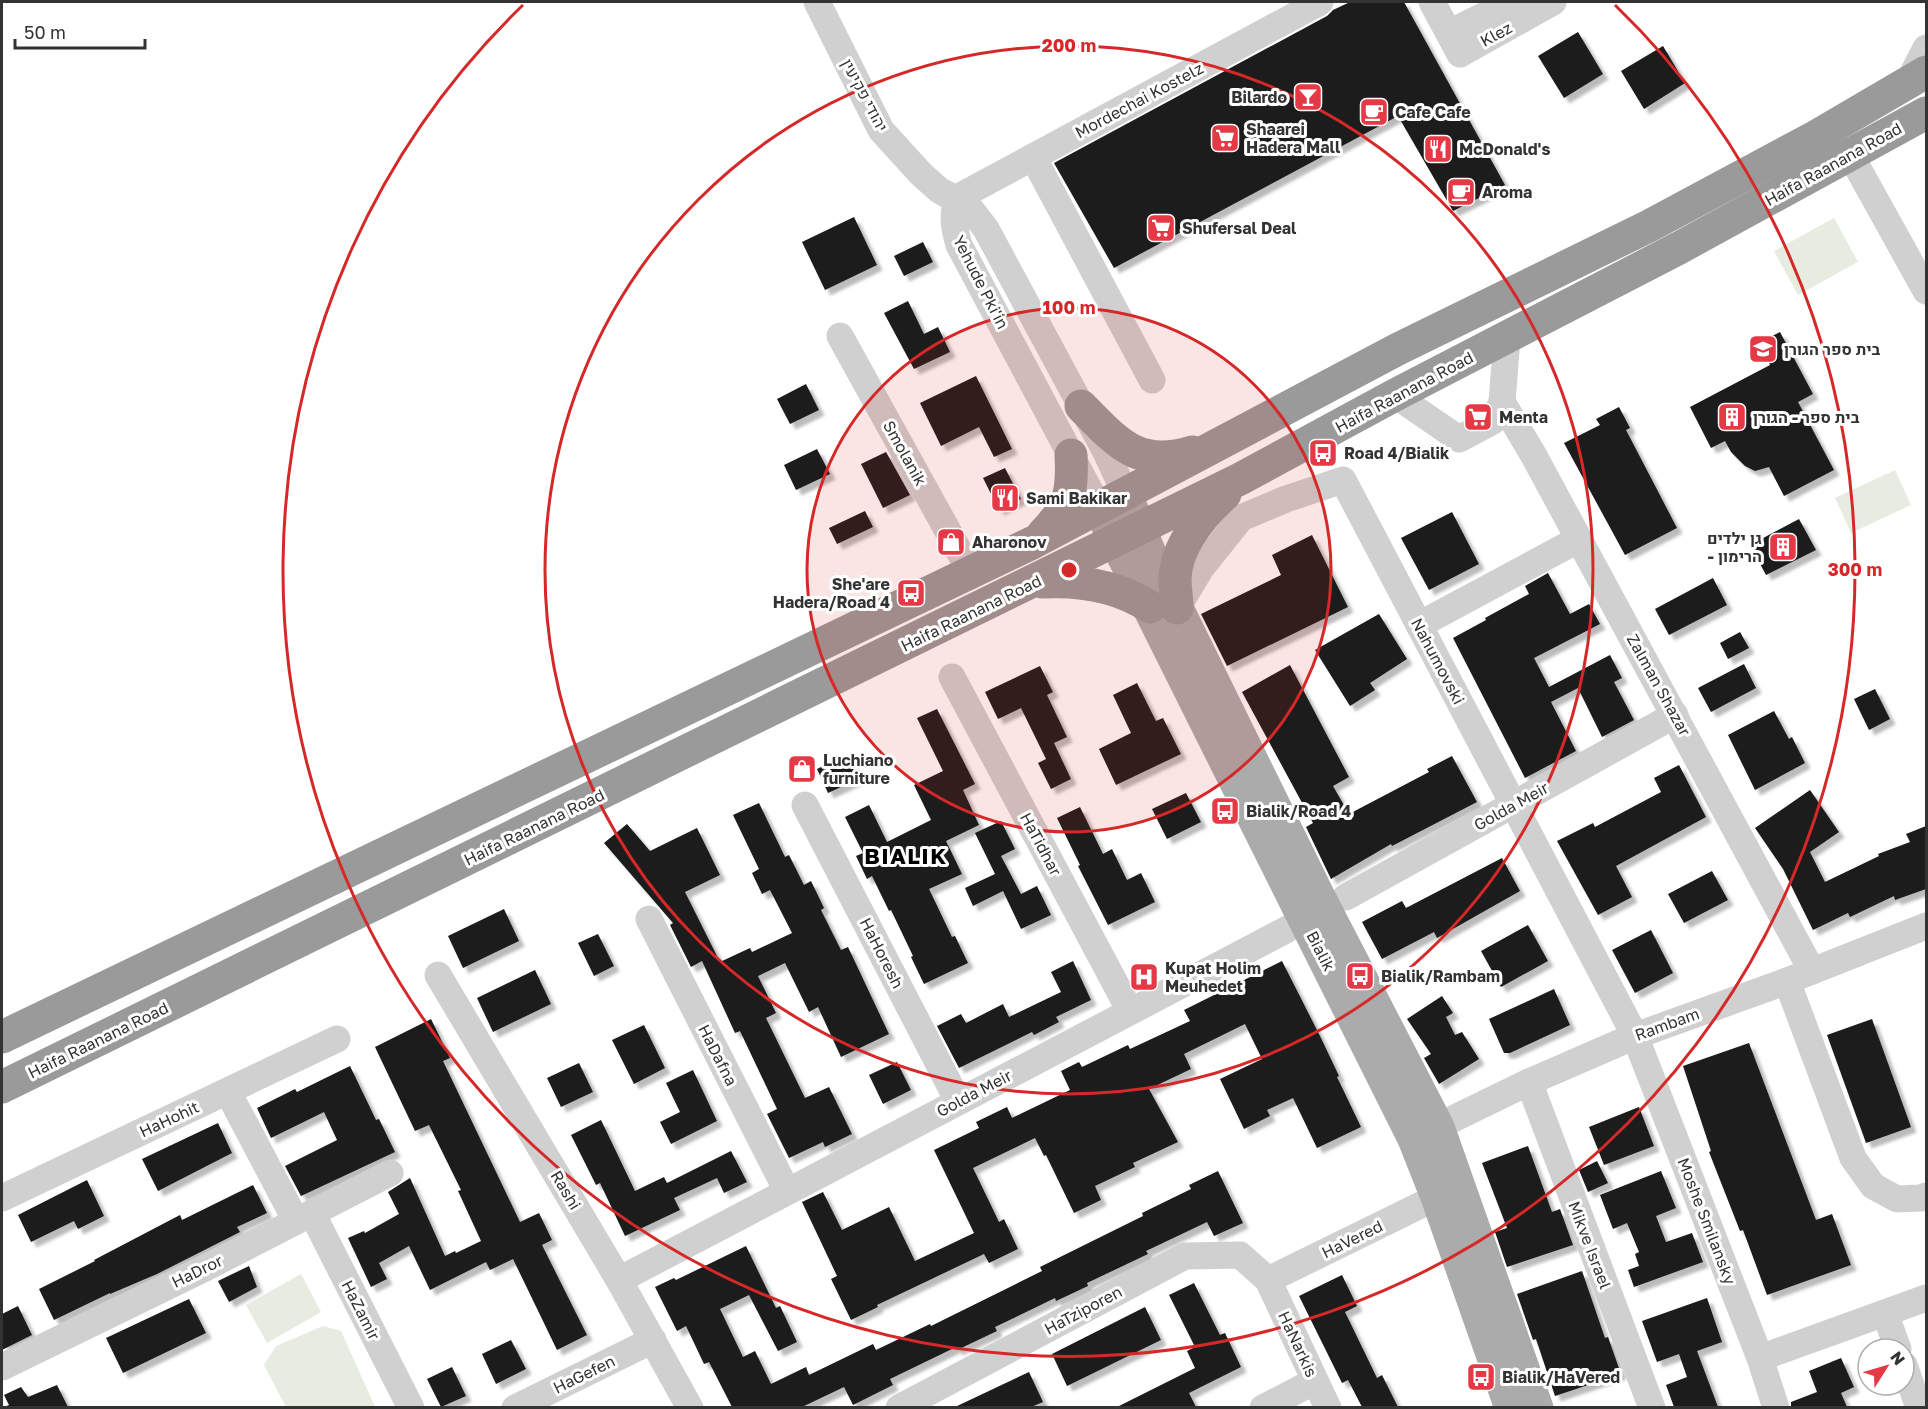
<svg xmlns="http://www.w3.org/2000/svg" width="1928" height="1409" viewBox="0 0 1928 1409" font-family="'Golos Text',Heebo,sans-serif">
	<style>
		.green { fill: #e6ecdf }
		.building { fill: #1a1a1a; filter: url(#shadow) }
		.lines { fill: none; stroke-linecap: round; stroke-linejoin: round }
		.minor { stroke: #d0d0d0; stroke-width: 27 }
		.major { stroke: #ababab; stroke-width: 33 }
		.highway { stroke: #9a9a9a; stroke-width: 33 }
		.ring { fill: none; stroke: #d62828; stroke-width: 3 }
		.labels { text-anchor: middle; stroke-width: 6; stroke-linejoin: round; paint-order: stroke }
		.street-label { font-size: 16px; fill: #333; stroke: #fff }
		.poi-label { font-size: 16px; font-weight: bold; fill: #333; stroke: #fff; text-anchor: start }
		.district-label { font-size: 22px; font-weight: bold; letter-spacing: 1.5px; fill: #000; stroke: #fff }
		.centre { fill: #d62828; stroke: #fff; stroke-width: 3 }
		.ring-label { font-size: 18px; text-anchor: middle; font-weight: bold; fill: #d62828; stroke: #fff; stroke-width: 6; stroke-linejoin: round; paint-order: stroke }
	</style>
	<defs>
		<filter id="shadow"><feDropShadow dx="5.5" dy="5.5" stdDeviation="1.5" flood-color="#0004"/></filter>
	</defs>
	<rect width="100%" height="100%" fill="#fff"/>
	<g class="green">
		<path d="M1834 218 1858 262 1798 295 1774 251Z"/>
		<path d="M1895 470 1911 505 1851 533 1835 498Z"/>
		<path d="M301 1274 321 1312 267 1343 246 1305Z"/>
		<path d="M323 1326 341 1331 375 1407H286L264 1365 276 1346Z"/>
	</g>
	<g class="building">
		<path d="M1350 2H1404L1505 185 1453 211 1398 116 1114 268 1054 163 1327 16 1333 10Z"/>
		<path d="M1578 32 1603 74 1564 98 1538 56Z"/>
		<path d="M1663 46 1685 83 1644 109 1621 71Z"/>
		<path d="M854 217 877 265 825 290 802 242Z"/>
		<path d="M923 242 933 262 904 276 894 256Z"/>
		<path d="M908 301 924 334 938 327 950 352 914 369 884 313Z"/>
		<path d="M1780 332 1813 394 1798 402 1834 470 1784 496 1769 467 1755 471 1745 466 1731 452 1725 441 1711 448 1690 407 1770 365 1758 343Z"/>
		<path d="M976 376 1012 449 994 457 979 427 941 446 920 403Z"/>
		<path d="M806 384 819 410 790 424 777 399Z"/>
		<path d="M1619 407 1630 428 1626 430 1677 528 1625 555 1564 443 1600 425 1596 419Z"/>
		<path d="M817 449 830 474 796 490 784 465Z"/>
		<path d="M886 452 910 495 883 508 861 464Z"/>
		<path d="M1005 468 1021 499 999 510 983 478Z"/>
		<path d="M865 511 873 527 837 544 829 528Z"/>
		<path d="M1452 512 1479 564 1429 590 1401 538Z"/>
		<path d="M1799 519 1816 550 1766 575 1750 545Z"/>
		<path d="M1312 535 1348 607 1227 666 1201 614 1281 575 1272 555Z"/>
		<path d="M1548 573 1570 614 1589 604 1600 624 1534 658 1549 687 1610 655 1622 678 1614 682 1634 720 1602 737 1578 688 1551 702 1576 751 1525 778 1453 638 1486 620 1485 618 1529 594 1525 586Z"/>
		<path d="M1713 578 1727 605 1669 635 1655 609Z"/>
		<path d="M1379 614 1407 659 1370 683 1375 690 1350 706 1315 650Z"/>
		<path d="M1740 632 1749 648 1728 659 1720 643Z"/>
		<path d="M1744 664 1756 688 1711 712 1698 688Z"/>
		<path d="M1290 665 1349 777 1333 786 1349 814 1429 772 1427 769 1452 756 1477 802 1392 846 1391 844 1331 879 1306 827 1313 823 1242 692Z"/>
		<path d="M1040 666 1053 692 1047 695 1067 737 1054 743 1071 779 1051 789 1038 763 1046 759 1021 708 998 719 985 692Z"/>
		<path d="M1137 683 1156 721 1163 718 1181 754 1116 785 1099 749 1131 733 1113 695Z"/>
		<path d="M1875 689 1890 719 1869 730 1854 699Z"/>
		<path d="M937 709 975 784 963 790 979 825 946 841 962 874 929 889 952 937 955 936 968 963 924 984 911 957 913 956 891 910 889 911 872 876 867 879 856 856 863 853 845 817 869 805 887 842 931 820 914 785 943 771 917 718Z"/>
		<path d="M1774 711 1789 739 1792 737 1805 763 1755 790 1728 735Z"/>
		<path d="M847 754 858 779 828 793 817 769Z"/>
		<path d="M1679 765 1706 817 1616 866 1632 897 1598 915 1557 841 1593 823 1595 827 1661 792 1654 778Z"/>
		<path d="M1810 790 1839 832 1810 852 1825 882 1879 856 1878 854 1910 842 1906 834 1926 826V889L1895 900 1894 896 1850 917 1848 913 1813 930 1783 869 1755 828Z"/>
		<path d="M1186 793 1201 822 1167 839 1152 809Z"/>
		<path d="M759 803 785 857 789 855 804 885 811 881 824 908 821 910 841 950 848 947 889 1034 841 1057 818 1007 809 1012 785 963 758 976 776 1013 766 1018 805 1098 829 1087 852 1134 825 1147 823 1142 789 1158 767 1114 777 1109 740 1031 735 1033 702 961 691 967 670 925 673 923 604 843 627 824 650 851 697 828 720 875 685 892 720 962 750 948 752 952 792 933 770 890 762 894 752 873 759 869 733 815Z"/>
		<path d="M1080 807 1103 854 1112 849 1127 880 1141 873 1155 902 1108 925 1078 866 1080 865 1057 818Z"/>
		<path d="M1001 821 1015 849 1001 856 1021 894 1037 886 1051 915 1021 929 1003 891 973 906 965 888 995 874 975 833Z"/>
		<path d="M1502 858 1520 891 1437 938 1434 932 1382 959 1362 922 1402 901 1406 908Z"/>
		<path d="M1712 871 1728 900 1684 923 1668 894Z"/>
		<path d="M504 909 519 941 463 968 448 936Z"/>
		<path d="M1528 925 1548 961 1501 987 1481 951Z"/>
		<path d="M1651 930 1673 973 1635 993 1612 950Z"/>
		<path d="M598 934 614 966 594 976 578 943Z"/>
		<path d="M1073 961 1091 1000 1056 1017 1059 1022 1034 1035 1032 1032 959 1068 937 1026 961 1014 966 1023 1003 1004 1009 1017 1061 992 1051 972Z"/>
		<path d="M1282 961 1320 1036 1339 1076 1337 1077 1361 1127 1317 1148 1293 1098 1267 1110 1270 1116 1244 1129 1220 1079 1262 1059 1245 1024 1184 1054 1191 1069 1149 1089 1178 1142 1133 1163 1135 1167 1095 1186 1101 1200 1074 1213 1046 1155 1044 1156 1035 1138 973 1168 999 1222 1004 1219 1018 1249 989 1263 984 1254 877 1305 878 1307 851 1320 831 1279 837 1276 802 1202 823 1192 842 1230 889 1207 915 1261 974 1233 934 1150 979 1128 976 1122 1007 1107 1012 1118 1070 1090 1061 1071 1079 1062 1082 1067 1128 1045 1130 1049 1190 1021 1184 1010Z"/>
		<path d="M535 970 551 1004 493 1032 477 998Z"/>
		<path d="M1554 989 1570 1025 1510 1053H1504L1489 1019Z"/>
		<path d="M1442 996 1453 1013 1446 1017 1455 1035 1462 1032 1479 1059 1439 1084 1424 1058 1431 1054 1407 1019Z"/>
		<path d="M431 1019 450 1058 443 1061 520 1222 539 1213 552 1240 542 1245 587 1335 557 1350 513 1259 490 1270 486 1262 430 1290 409 1246 379 1263 387 1279 371 1287 348 1238 364 1231 365 1233 399 1214 388 1192 410 1178 445 1256 455 1251 456 1253 481 1241 458 1191 461 1190 429 1125 415 1131 375 1047Z"/>
		<path d="M1872 1019 1911 1127 1866 1143 1827 1035Z"/>
		<path d="M644 1025 665 1068 634 1084 612 1040Z"/>
		<path d="M1749 1043 1816 1220 1832 1214 1851 1265 1767 1295 1743 1230 1740 1231 1709 1152 1711 1151 1683 1066Z"/>
		<path d="M897 1062 911 1090 883 1104 869 1075Z"/>
		<path d="M579 1063 593 1092 561 1107 547 1078Z"/>
		<path d="M350 1066 376 1120 379 1119 395 1152 301 1196 285 1166 337 1140 324 1112 271 1138 257 1108 295 1089 297 1092Z"/>
		<path d="M693 1070 717 1121 671 1144 660 1122 680 1112 666 1083Z"/>
		<path d="M1639 1107 1654 1146 1604 1165 1589 1127Z"/>
		<path d="M601 1120 635 1191 664 1177 667 1183 731 1151 747 1182 724 1193 717 1178 674 1198 680 1210 625 1236 600 1183 596 1185 571 1135Z"/>
		<path d="M218 1123 232 1153 158 1191 142 1159Z"/>
		<path d="M1528 1146 1552 1212 1560 1209 1573 1245 1507 1267 1495 1232 1507 1228 1482 1163Z"/>
		<path d="M1597 1161 1608 1183 1588 1192 1579 1170Z"/>
		<path d="M1218 1171 1243 1223 1214 1236 1207 1222 1146 1251 1148 1254 1087 1283 1088 1286 1056 1301 1055 1298 995 1327 997 1331 957 1350 956 1347 890 1379 893 1385 853 1405 844 1387 802 1407H732L709 1362 704 1364 686 1326 677 1331 655 1287 674 1278 676 1280 746 1246 776 1308 780 1306 797 1342 778 1351 749 1295 720 1309 743 1357 755 1351 771 1384 806 1367 809 1375 873 1344 876 1350 930 1324 931 1326 1042 1271 1040 1267 1143 1216 1142 1213 1191 1189 1189 1185Z"/>
		<path d="M1661 1171 1676 1208 1656 1216 1666 1242 1692 1233 1703 1262 1634 1287 1628 1270 1639 1266 1635 1254 1639 1252 1627 1223 1613 1229 1600 1195Z"/>
		<path d="M87 1180 104 1216 78 1229 74 1221 31 1242 18 1215Z"/>
		<path d="M253 1185 267 1213 237 1227 240 1232 157 1274 110 1294V1293L54 1320 39 1289 95 1261 94 1260 180 1215 182 1220Z"/>
		<path d="M249 1266 257 1287 229 1302 218 1281Z"/>
		<path d="M1582 1271 1605 1338 1608 1337 1621 1374 1555 1396 1536 1339 1533 1340 1517 1294Z"/>
		<path d="M1342 1275 1357 1306 1345 1312 1377 1378 1382 1375 1398 1407H1362L1348 1380 1342 1383 1299 1296Z"/>
		<path d="M1194 1283 1220 1335 1225 1333 1241 1367 1189 1393 1196 1407H1117L1195 1368 1187 1351 1195 1347 1169 1295Z"/>
		<path d="M1707 1298 1722 1342 1697 1351 1718 1407H1674L1666 1385 1687 1377 1679 1354 1657 1362 1642 1321Z"/>
		<path d="M189 1299 206 1333 123 1373 106 1338Z"/>
		<path d="M18 1306 32 1335 2 1350V1314Z"/>
		<path d="M1145 1307 1161 1340 1067 1386 1052 1354Z"/>
		<path d="M511 1340 526 1369 496 1384 482 1354Z"/>
		<path d="M1841 1358 1854 1387 1841 1393 1847 1407H1791V1402L1817 1392 1809 1371Z"/>
		<path d="M452 1367 466 1396 441 1407 427 1379Z"/>
		<path d="M1029 1372 1043 1402 1031 1407H955Z"/>
		<path d="M57 1385 68 1407H4L9 1405 4 1395 21 1387 28 1397Z"/>
	</g>
	<g class="lines">
		<g class="minor">
			<path d="M817 2 881 130 921 174 939 190 969 207 986 229 1105 450 1126 495"/>
			<path d="M1432 2 1460 54 1553 2"/>
			<path d="M1449 33 1511 2"/>
			<path d="M1909 81 1926 48"/>
			<path d="M1850 154 1926 291"/>
			<path d="M1033 157 1152 380"/>
			<path d="M957 198 1320 2"/>
			<path d="M957 198C952 216 954 228 959 245L1099 508"/>
			<path d="M840 336 970 571"/>
			<path d="M1395 395 1459 439 1493 421 1502 402 1507 338"/>
			<path d="M1502 402 1534 456 1812 971"/>
			<path d="M1177 608 1201 568 1241 518 1286 499 1343 480 1635 1036 1760 1358 1776 1408"/>
			<path d="M1419 625 1579 539"/>
			<path d="M952 677 1130 1011"/>
			<path d="M805 805 958 1101"/>
			<path d="M1346 897 1675 715"/>
			<path d="M649 919 787 1191"/>
			<path d="M438 975 619 1280 690 1408"/>
			<path d="M1787 981 1853 1158 1873 1186 1897 1199 1921 1198 1926 1196"/>
			<path d="M1529 1082 1652 1408"/>
			<path d="M228 1092 296 1221"/>
			<path d="M1420 1135 1529 1082 1635 1036 1787 981 1926 926"/>
			<path d="M2 1198 337 1039"/>
			<path d="M312 1213 411 1408"/>
			<path d="M619 1280 1284 931 1304 919 1315 903"/>
			<path d="M1268 1280 1437 1197"/>
			<path d="M1885 1313 1898 1349"/>
			<path d="M1760 1358 1926 1298"/>
			<path d="M1904 1365 1919 1408"/>
			<path d="M2 1367 205 1268 390 1173"/>
			<path d="M515 1408 653 1340"/>
			<path d="M899 1408 1185 1256 1240 1255 1268 1280 1328 1408"/>
			<path d="M1263 1408 1315 1381"/>
		</g>
		<g class="major">
			<path d="M1126 495 1149 551 1318 895 1438 1127 1537 1408"/>
			<path d="M1099 508 1414 1139 1437 1197 1511 1408"/>
		</g>
		<g class="highway">
			<path d="M1081 406C1117 442 1137 469 1192 452"/>
			<path d="M1043 534C1070 506 1073 493 1071 455"/>
			<path d="M1042 582C1080 580 1117 585 1150 607"/>
			<path d="M1177 608C1177 599 1175 589 1175 579 1176 545 1201 516 1225 494"/>
			<path d="M2 1037 1034 542 1398 349 1649 226 1815 137 1926 72"/>
			<path d="M2 1087 1240 479 1395 395 1679 248 1926 113"/>
		</g>
	</g>
	<circle cx="1069" cy="570" r="262" fill="#d62828" fill-opacity=".12"/>
	<g class="ring">
		<circle cx="1069" cy="570" r="262"/>
		<circle cx="1069" cy="570" r="524"/>
		<path d="M1615 5A786 786 0 1 1 523 5"/>
	</g>
	<defs>
		<g id="bar-square" transform="scale(1.5)"><rect x="-9" y="-9" width="18" height="18" rx="4" fill="#e63946" stroke="#fff"/><path d="M-6-5H6L.8 .8V4.5H3.5V6h-7V4.5H-.8V.8Z" fill="#fff"/></g>
		<g id="cafe-square" transform="scale(1.5)"><rect x="-9" y="-9" width="18" height="18" rx="4" fill="#e63946" stroke="#fff"/><path d="M-5.5-4.5H6V0H3Q3 3.5 0 3.5H-2.5Q-5.5 3.5-5.5 0ZM3-3.2v2h1.7v-2ZM-6 4.5H4V6H-6Z" fill="#fff"/></g>
		<g id="supermarket-square" transform="scale(1.5)"><rect x="-9" y="-9" width="18" height="18" rx="4" fill="#e63946" stroke="#fff"/><path d="M-6-5.5h2.5l.6 2H6L4.5 2H-2.5L-4.4-4H-6ZM-1.5 3.2a1.3 1.3 0 1 0 .1 0ZM3 3.2a1.3 1.3 0 1 0 .1 0Z" fill="#fff"/></g>
		<g id="restaurant-square" transform="scale(1.5)"><rect x="-9" y="-9" width="18" height="18" rx="4" fill="#e63946" stroke="#fff"/><path d="M-5-6h1v4h1v-4h1v4h1v-4h1v5L-1.5 .5V6h-2V.5L-5-1ZM5-6V6H3V1.5H1.5Q1.5-4 5-6Z" fill="#fff"/></g>
		<g id="school-square" transform="scale(1.5)"><rect x="-9" y="-9" width="18" height="18" rx="4" fill="#e63946" stroke="#fff"/><path d="M0-5L7-2L0 1L-7-2ZM-4 1L0 2.5L4 1V4Q0 6-4 4Z" fill="#fff"/></g>
		<g id="building-square" transform="scale(1.5)"><rect x="-9" y="-9" width="18" height="18" rx="4" fill="#e63946" stroke="#fff"/><path d="M-4-6H4V6H1V3H-1V6H-4ZM-2.5-4.3h1.7v1.8h-1.7ZM.8-4.3h1.7v1.8H.8ZM-2.5-1h1.7V.8h-1.7ZM.8-1h1.7V.8H.8Z" fill="#fff"/></g>
		<g id="bus-square" transform="scale(1.5)"><rect x="-9" y="-9" width="18" height="18" rx="4" fill="#e63946" stroke="#fff"/><path d="M-5-6H5V4H4V6H2V4H-2V6H-4V4H-5ZM-3.5-4V0h7V-4ZM-3.5 1.2v1.5H-2V1.2ZM2 1.2v1.5H3.5V1.2Z" fill="#fff"/></g>
		<g id="shop-square" transform="scale(1.5)"><rect x="-9" y="-9" width="18" height="18" rx="4" fill="#e63946" stroke="#fff"/><path d="M-5-2.5h2.3a2.7 3.5 0 0 1 5.4 0H5L5.5 6h-11ZM-1.5-2.5h3a1.5 2.3 0 0 0-3 0Z" fill="#fff"/></g>
		<g id="hospital-square" transform="scale(1.5)"><rect x="-9" y="-9" width="18" height="18" rx="4" fill="#e63946" stroke="#fff"/><path d="M-5-5h3v3.5h4V-5h3V5h-3V1.5h-4V5h-3Z" fill="#fff"/></g>
	</defs>
	<g fill-rule="evenodd">
		<use href="#bar-square" x="1308" y="97"/>
		<use href="#cafe-square" x="1374" y="112"/>
		<use href="#supermarket-square" x="1225" y="138"/>
		<use href="#restaurant-square" x="1438" y="149"/>
		<use href="#cafe-square" x="1461" y="192"/>
		<use href="#supermarket-square" x="1161" y="228"/>
		<use href="#school-square" x="1763" y="349"/>
		<use href="#supermarket-square" x="1478" y="417"/>
		<use href="#building-square" x="1732" y="417"/>
		<use href="#bus-square" x="1323" y="453"/>
		<use href="#restaurant-square" x="1005" y="498"/>
		<use href="#shop-square" x="951" y="542"/>
		<use href="#building-square" x="1783" y="547"/>
		<use href="#bus-square" x="911" y="593"/>
		<use href="#shop-square" x="802" y="769"/>
		<use href="#bus-square" x="1225" y="811"/>
		<use href="#bus-square" x="1360" y="976"/>
		<use href="#hospital-square" x="1144" y="977"/>
		<use href="#bus-square" x="1481" y="1377"/>
	</g>
	<g class="labels">
		<g class="street-label">
			<text transform="translate(1496 34) rotate(-29)" y="6">Klez</text>
			<text transform="translate(865 95) rotate(62)" y="6">יהודי פקיעין</text>
			<text transform="translate(1139 100) rotate(-28)" y="6">Mordechai Kostelz</text>
			<text transform="translate(1833 164) rotate(-29)" y="6">Haifa Raanana Road</text>
			<text transform="translate(981 282) rotate(63)" y="6">Yehude Pki'in</text>
			<text transform="translate(1404 392) rotate(-28)" y="6">Haifa Raanana Road</text>
			<text transform="translate(905 453) rotate(61)" y="6">Smolanik</text>
			<text transform="translate(971 613) rotate(-26)" y="6">Haifa Raanana Road</text>
			<text transform="translate(1438 661) rotate(62)" y="6">Nahumovski</text>
			<text transform="translate(1659 685) rotate(61)" y="6">Zalman Shazar</text>
			<text transform="translate(1511 806) rotate(-29)" y="6">Golda Meir</text>
			<text transform="translate(534 827) rotate(-26)" y="6">Haifa Raanana Road</text>
			<text transform="translate(1041 844) rotate(62)" y="6">HaTidhar</text>
			<text transform="translate(1321 951) rotate(63)" y="6">Bialik</text>
			<text transform="translate(882 953) rotate(63)" y="6">HaHoresh</text>
			<text transform="translate(1667 1024) rotate(-20)" y="6">Rambam</text>
			<text transform="translate(98 1040) rotate(-26)" y="6">Haifa Raanana Road</text>
			<text transform="translate(718 1055) rotate(63)" y="6">HaDafna</text>
			<text transform="translate(974 1093) rotate(-28)" y="6">Golda Meir</text>
			<text transform="translate(169 1119) rotate(-25)" y="6">HaHohit</text>
			<text transform="translate(566 1190) rotate(59)" y="6">Rashi</text>
			<text transform="translate(1707 1221) rotate(69)" y="6">Moshe Smilansky</text>
			<text transform="translate(1352 1239) rotate(-26)" y="6">HaVered</text>
			<text transform="translate(1590 1245) rotate(69)" y="6">Mikve Israel</text>
			<text transform="translate(197 1271) rotate(-26)" y="6">HaDror</text>
			<text transform="translate(361 1310) rotate(63)" y="6">HaZamir</text>
			<text transform="translate(1083 1310) rotate(-28)" y="6">HaTziporen</text>
			<text transform="translate(1298 1344) rotate(65)" y="6">HaNarkis</text>
			<text transform="translate(584 1374) rotate(-26)" y="6">HaGefen</text>
		</g>
		<g class="poi-label">
			<text x="1287" y="103" text-anchor="end">Bilardo</text>
			<text x="1395" y="118">Cafe Cafe</text>
			<text x="1246" y="135">Shaarei<tspan x="1246" dy="18">Hadera Mall</tspan></text>
			<text x="1459" y="155">McDonald's</text>
			<text x="1482" y="198">Aroma</text>
			<text x="1182" y="234">Shufersal Deal</text>
			<text x="1784" y="355">בית ספר הגורן</text>
			<text x="1499" y="423">Menta</text>
			<text x="1753" y="423">בית ספר - הגורן</text>
			<text x="1344" y="459">Road 4/Bialik</text>
			<text x="1026" y="504">Sami Bakikar</text>
			<text x="1762" y="544" text-anchor="end">גן ילדים<tspan x="1762" dy="18">- הרימון</tspan></text>
			<text x="972" y="548">Aharonov</text>
			<text x="890" y="590" text-anchor="end">She'are<tspan x="890" dy="18">Hadera/Road 4</tspan></text>
			<text x="823" y="766">Luchiano<tspan x="823" dy="18">furniture</tspan></text>
			<text x="1246" y="817">Bialik/Road 4</text>
			<text x="1165" y="974">Kupat Holim<tspan x="1165" dy="18">Meuhedet</tspan></text>
			<text x="1381" y="982">Bialik/Rambam</text>
			<text x="1502" y="1383">Bialik/HaVered</text>
		</g>
		<g class="district-label">
			<text x="906" y="864">BIALIK</text>
		</g>
	</g>
	<circle cx="1069" cy="570" r="9" class="centre"/>
	<g class="ring-label">
		<text x="1069" y="52">200 m</text>
		<text x="1069" y="314">100 m</text>
		<text x="1855" y="576">300 m</text>
	</g>
	<rect width="1928" height="1409" fill="none" stroke="#333333" stroke-width="6"/>
	<g transform="translate(1886 1367) rotate(53)"><circle r="28" fill="#ffffff" stroke="#adadad" stroke-width="1.5"/>
	<path d="M0-4.5L10 22L0 15L-10 22Z" fill="#e63946"/>
	<text y="-9" font-size="16" font-weight="bold" text-anchor="middle" fill="#333333">N</text>
	</g>
	<path d="M15 39v9h130v-9" fill="none" stroke="#333333" stroke-width="3"/>
	<text x="24" y="39" font-size="18" fill="#333333" stroke="#ffffff" stroke-width="4.5" paint-order="stroke">50 m</text>
</svg>
